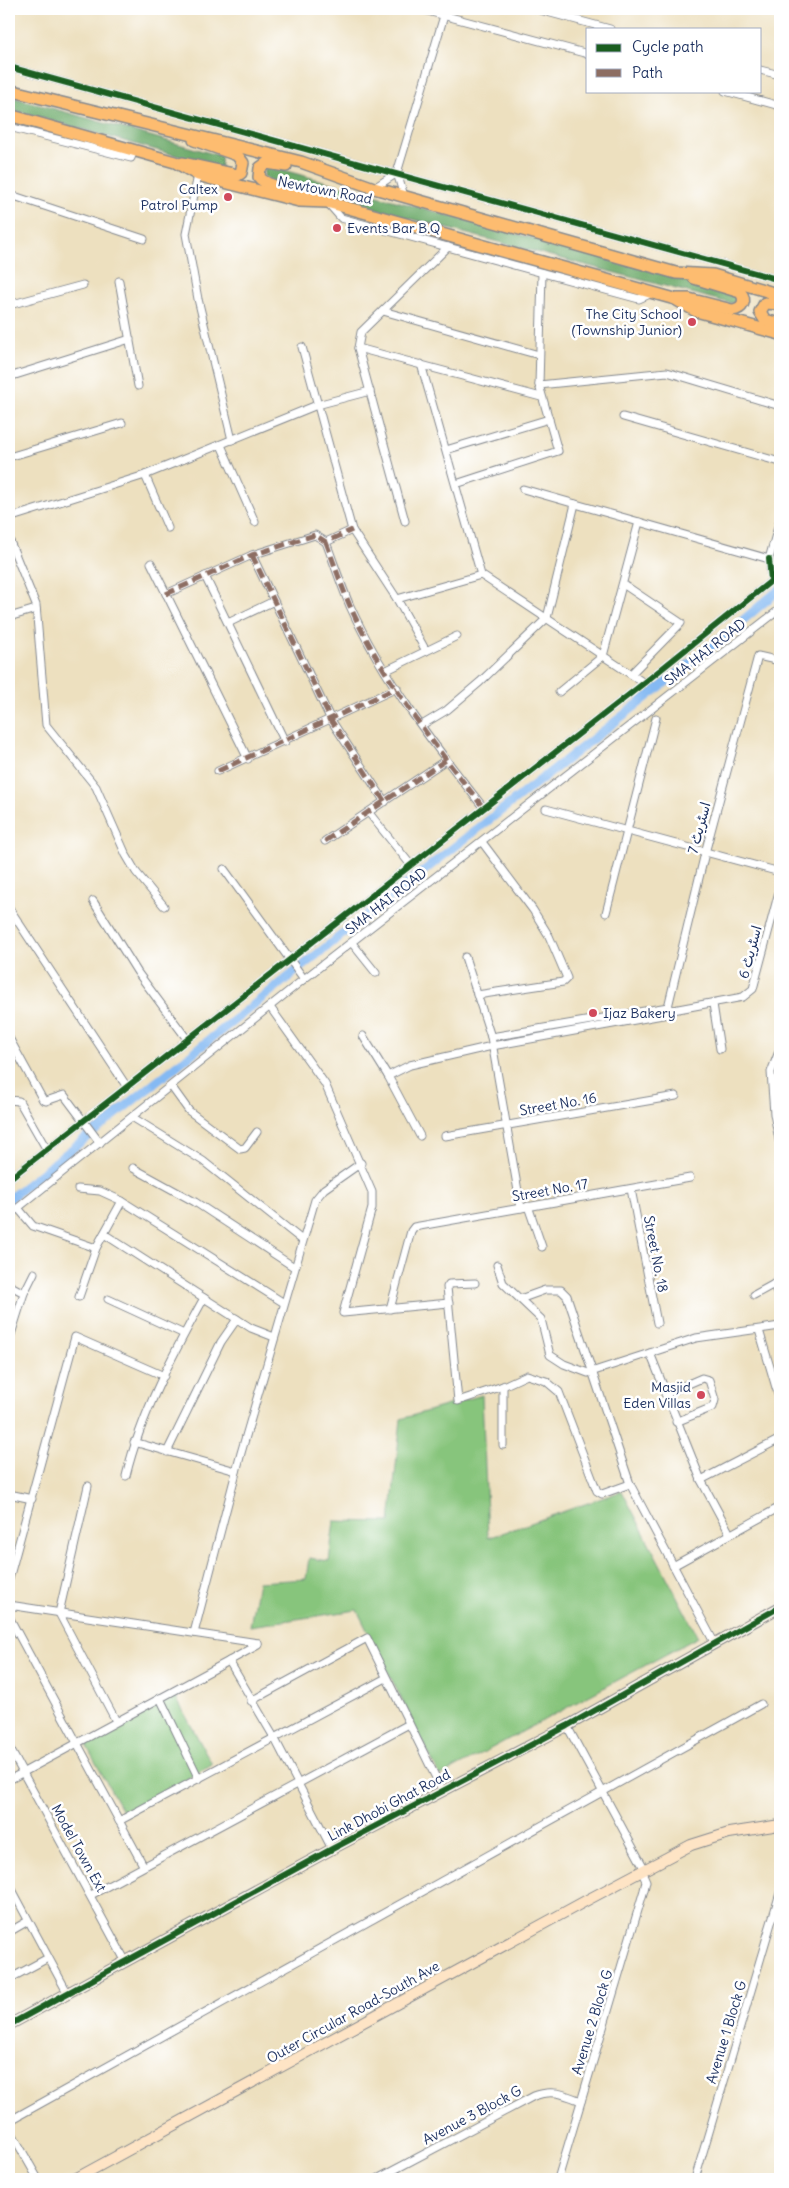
<svg xmlns="http://www.w3.org/2000/svg" width="789" height="2188" viewBox="0 0 789 2188" font-family="Delius,'Playpen Sans Arabic',sans-serif">
	<style>
		.green { fill: #87c57b; stroke: #517a6c }
		.forest { fill: #6daa6b; stroke: #446c64 }
		.lines { fill: none; stroke-linecap: round; stroke-linejoin: round }
		.canal { stroke: #84b9f3; stroke-width: 9 }
		.street-casing { stroke: #84888e; stroke-width: 9 }
		.secondary-casing { stroke: #84888e; stroke-width: 12 }
		.primary-casing { stroke: #84888e; stroke-width: 14 }
		.street { stroke: #fff; stroke-width: 7 }
		.secondary { stroke: #fee4c5; stroke-width: 10 }
		.primary { stroke: #fdbc6f; stroke-width: 11 }
		.quiet { stroke: #8d6e63; stroke-width: 5; stroke-dasharray: 10 5; stroke-linecap: butt }
		.cycleway-casing { stroke: #fff; stroke-width: 9 }
		.cycleway { stroke: #1b5e20; stroke-width: 6 }
		.poi-dot { fill: #d1495b; stroke: #fff; stroke-width: 2 }
		.labels { text-anchor: middle; stroke-width: 5; stroke-linejoin: round; paint-order: stroke }
		.poi-label { font-size: 14px; fill: #1b2f5e; stroke: #fff; text-anchor: end }
		.street-label { font-size: 14px; fill: #1b2f5e; stroke: #fff }
	</style>
	<rect width="100%" height="100%" fill="#fff"/>
	<filter id="ink" filterUnits="userSpaceOnUse"><feTurbulence type="fractalNoise" baseFrequency=".02" numOctaves="2"/><feDisplacementMap in="SourceGraphic" scale="10" xChannelSelector="R" yChannelSelector="G"/><feConvolveMatrix kernelMatrix="1 2 1 2 8 2 1 2 1" color-interpolation-filters="sRGB"/></filter>
	<filter id="wash" filterUnits="userSpaceOnUse"><feTurbulence type="fractalNoise" baseFrequency=".0096" numOctaves="4" result="noise"/><feDisplacementMap in="SourceGraphic" scale="20" xChannelSelector="R" yChannelSelector="G"/><feGaussianBlur stdDeviation="1.12" result="paint"/><feColorMatrix in="noise" values="0 0 0 0 0 0 0 0 0 0 0 0 0 0 0 0 0 1.4 0 .05"/><feComposite in="paint" operator="in"/></filter>
	<g filter="url(#wash)">
		<rect width="100%" height="100%" fill="#ede0bf"/>
		<g class="green">
			<path d="M482 1395 488 1538 622 1491 698 1637 440 1776 357 1610 250 1626 258 1582 306 1579 309 1558 329 1561 334 1521 390 1522 401 1419Z"/>
			<path d="M175 1696 212 1764 125 1816 86 1745Z"/>
		</g>
		<g class="forest">
			<path d="M9 96 221 156V168L9 109Z"/>
			<path d="M272 167 733 293 737 300 733 303H729L271 182 264 177V170Z"/>
		</g>
		<g class="lines">
			<path class="canal" d="M9 1199 349 929 711 647 780 589"/>
		</g>
	</g>
	<g filter="url(#ink)">
		<g class="lines">
			<g class="street-casing">
				<g id="street">
					<path d="M420 9 588 54"/>
					<path d="M536 9 610 29"/>
					<path d="M9 67 780 280"/>
					<path d="M760 70 780 75"/>
					<path d="M725 91 780 106"/>
					<path d="M9 127 131 158 134 150"/>
					<path d="M198 175 186 234 198 299 232 440"/>
					<path d="M374 188 397 173"/>
					<path d="M404 196 397 173 446 9"/>
					<path d="M9 197H17L144 239"/>
					<path d="M327 202 341 218 639 299 652 293"/>
					<path d="M119 281 138 386"/>
					<path d="M9 305 83 285"/>
					<path d="M383 311 539 355"/>
					<path d="M302 347 352 530 397 599 426 651"/>
					<path d="M358 348 541 397"/>
					<path d="M421 364 481 575 644 683"/>
					<path d="M9 377 130 339"/>
					<path d="M539 385 667 372 780 406"/>
					<path d="M623 417 780 462"/>
					<path d="M221 445 255 522"/>
					<path d="M446 450 549 419"/>
					<path d="M9 457 122 423"/>
					<path d="M145 475 168 528"/>
					<path d="M456 484 558 451 539 385 542 273"/>
					<path d="M523 489 769 559 780 520"/>
					<path d="M9 518 145 475 317 405 370 391"/>
					<path d="M405 521 358 348 361 332 448 247"/>
					<path d="M9 539 36 605 46 725 96 787 126 855 136 872 164 906"/>
					<path d="M326 542C334 563 341 585 350 606 383 679 434 745 483 807"/>
					<path d="M252 555 331 720 385 802"/>
					<path d="M151 563 248 759"/>
					<path d="M205 576 285 742"/>
					<path d="M771 581 780 573"/>
					<path d="M623 584 681 623 631 674"/>
					<path d="M166 594 252 555 315 535 326 542 352 530"/>
					<path d="M397 599 481 575"/>
					<path d="M9 617 36 609"/>
					<path d="M228 623 274 601"/>
					<path d="M385 671 457 636"/>
					<path d="M559 692 603 656 639 522"/>
					<path d="M422 725 447 710 480 682 547 618 575 504"/>
					<path d="M218 771 397 688"/>
					<path d="M546 809 780 872"/>
					<path d="M369 813 410 864"/>
					<path d="M325 841 446 760"/>
					<path d="M224 869 304 979"/>
					<path d="M93 901 138 973 187 1039"/>
					<path d="M9 908 127 1087"/>
					<path d="M606 913 656 718"/>
					<path d="M352 943 376 973"/>
					<path d="M465 957 491 1037 521 1208"/>
					<path d="M477 995 563 982 567 978 549 936 533 910 482 842"/>
					<path d="M713 1004 720 1049"/>
					<path d="M270 1007 325 1084 372 1192V1208L343 1313 449 1303"/>
					<path d="M668 1007 705 853 758 656 780 661"/>
					<path d="M363 1036 388 1076 420 1136"/>
					<path d="M491 1037 668 1007 671 1009"/>
					<path d="M9 1038 43 1100 46 1101 64 1095 100 1143"/>
					<path d="M780 1049 771 1072 774 1114 780 1145V1199"/>
					<path d="M388 1076 410 1065 492 1046 668 1014 673 1010 743 997 753 989 780 888"/>
					<path d="M171 1086 189 1111 240 1149 245 1148 257 1132"/>
					<path d="M9 1100 19 1101 47 1150"/>
					<path d="M132 1117 203 1161 302 1240"/>
					<path d="M445 1136 676 1096"/>
					<path d="M133 1168 195 1202 294 1267"/>
					<path d="M9 1179 644 683 771 581 769 559"/>
					<path d="M78 1189 100 1191 122 1201 284 1303"/>
					<path d="M631 1189 657 1323"/>
					<path d="M528 1206 542 1247"/>
					<path d="M18 1208 33 1226 96 1248"/>
					<path d="M9 1215 304 979 780 609"/>
					<path d="M104 1234 251 1328 274 1337"/>
					<path d="M497 1265 503 1283 541 1319 550 1355 564 1364 588 1373 696 1338 780 1326"/>
					<path d="M475 1283 449 1284 447 1287 458 1401 503 1386 527 1375 546 1381 559 1392 597 1491 602 1494 630 1484"/>
					<path d="M774 1284 780 1301"/>
					<path d="M9 1285 24 1293"/>
					<path d="M754 1295 774 1284 780 1277"/>
					<path d="M79 1297 96 1248 122 1201"/>
					<path d="M108 1299 184 1334"/>
					<path d="M520 1299 545 1290H561L567 1296 630 1484 715 1644"/>
					<path d="M390 1309 411 1231 414 1227 690 1178"/>
					<path d="M759 1330 780 1401"/>
					<path d="M9 1341 24 1293 34 1273"/>
					<path d="M650 1353 701 1480 730 1534"/>
					<path d="M503 1386V1445"/>
					<path d="M665 1394 702 1378 709 1380 715 1400 713 1407 676 1422"/>
					<path d="M134 1442 236 1471"/>
					<path d="M167 1452 221 1342 237 1319"/>
					<path d="M126 1476C141 1414 173 1354 204 1298"/>
					<path d="M701 1480 780 1439"/>
					<path d="M88 1486 59 1613 116 1721"/>
					<path d="M9 1494 32 1499"/>
					<path d="M673 1566 780 1507"/>
					<path d="M9 1579 75 1337 164 1376"/>
					<path d="M9 1605 258 1643"/>
					<path d="M9 1617 143 1865"/>
					<path d="M194 1633 241 1453 315 1200 324 1189 361 1163"/>
					<path d="M229 1661 275 1739 332 1849"/>
					<path d="M160 1698 199 1779"/>
					<path d="M251 1701 367 1638 442 1790"/>
					<path d="M567 1726 645 1870"/>
					<path d="M9 1747 126 1962"/>
					<path d="M9 1780 229 1661 258 1645V1643"/>
					<path d="M119 1821 386 1678"/>
					<path d="M9 1884 68 1994"/>
					<path d="M91 1895 409 1724"/>
					<path d="M9 1932 28 1921"/>
					<path d="M9 1979 48 1958"/>
					<path d="M9 2121 761 1704"/>
					<path d="M9 2128 38 2179"/>
					<path d="M377 2179 534 2096C552 2089 563 2094 581 2101"/>
					<path d="M558 2179 644 1890 646 1881 642 1872"/>
					<path d="M695 2179 780 1893"/>
				</g>
			</g>
			<g class="secondary-casing">
				<g id="secondary">
					<path d="M9 2025 332 1849 567 1726 780 1607"/>
					<path d="M75 2179 591 1898 691 1845 729 1833 780 1825"/>
				</g>
			</g>
			<g class="primary-casing">
				<g id="primary">
					<path d="M9 90 301 162 374 188 676 273 713 275 780 295"/>
					<path d="M9 115 175 162 198 175 212 179 299 201 327 202 675 299 696 311 780 334"/>
					<path d="M183 163 238 175 241 173 243 163 237 155 194 140"/>
					<path d="M286 166 267 163 260 168 259 177C266 188 307 193 321 199"/>
					<path d="M677 299H689L732 310C743 309 747 300 740 292L694 278"/>
					<path d="M780 304 765 303 760 312 765 320 780 324"/>
				</g>
			</g>
			<use href="#street" class="street"/>
			<use href="#secondary" class="secondary"/>
			<use href="#primary" class="primary"/>
			<g class="quiet">
				<path d="M326 542C334 563 341 585 350 606 383 679 434 745 483 807"/>
				<path d="M252 555 331 720 385 802"/>
				<path d="M166 594 252 555 315 535 326 542 352 530"/>
				<path d="M218 771 397 688"/>
				<path d="M325 841 446 760"/>
			</g>
			<g class="cycleway-casing">
				<g id="cycleway">
					<path d="M9 67 780 280"/>
					<path d="M9 1179 644 683 771 581 769 559"/>
					<path d="M9 2025 332 1849 567 1726 780 1607"/>
				</g>
			</g>
			<use href="#cycleway" class="cycleway"/>
		</g>
	</g>
	<g class="poi-dot">
		<circle cx="228" cy="197" r="5"/>
		<circle cx="337" cy="228" r="5"/>
		<circle cx="692" cy="322" r="5"/>
		<circle cx="593" cy="1013" r="5"/>
		<circle cx="701" cy="1395" r="5"/>
	</g>
	<g class="labels">
		<g class="poi-label">
			<text x="218" y="194">Caltex<tspan x="218" dy="16">Patrol Pump</tspan></text>
			<text x="347" y="233" text-anchor="start">Events Bar B.Q</text>
			<text x="682" y="319">The City School<tspan x="682" dy="16">(Township Junior)</tspan></text>
			<text x="603" y="1018" text-anchor="start">Ijaz Bakery</text>
			<text x="691" y="1392">Masjid<tspan x="691" dy="16">Eden Villas</tspan></text>
		</g>
		<g class="street-label">
			<text transform="translate(325 190) rotate(11)" y="5">Newtown Road</text>
			<text transform="translate(705 652) rotate(-38)" y="5">SMA HAI ROAD</text>
			<text transform="translate(699 828) rotate(-75)" y="5">اسٹریٹ 7</text>
			<text transform="translate(386 901) rotate(-38)" y="5">SMA HAI ROAD</text>
			<text transform="translate(750 952) rotate(-75)" y="5">اسٹریٹ 6</text>
			<text transform="translate(558 1104) rotate(-10)" y="5">Street No. 16</text>
			<text transform="translate(550 1190) rotate(-10)" y="5">Street No. 17</text>
			<text transform="translate(656 1254) rotate(79)" y="5">Street No. 18</text>
			<text transform="translate(389 1805) rotate(-28)" y="5">Link Dhobi Ghat Road</text>
			<text transform="translate(79 1848) rotate(61)" y="5">Model Town Ext</text>
			<text transform="translate(353 2012) rotate(-29)" y="5">Outer Circular Road-South Ave</text>
			<text transform="translate(592 2022) rotate(-73)" y="5">Avenue 2 Block G</text>
			<text transform="translate(726 2032) rotate(-73)" y="5">Avenue 1 Block G</text>
			<text transform="translate(472 2115) rotate(-28)" y="5">Avenue 3 Block G</text>
		</g>
	</g>
	<rect width="789" height="2188" fill="none" stroke="#fff" stroke-width="30"/>
	<rect x="586" y="28" width="175" height="65" fill="#ffffff" stroke="#a4acbf"/>
	<rect x="596" y="44" width="25" height="8" fill="#1b5e20" stroke="#a4acbf"/>
	<text x="632" y="52" font-size="15" fill="#1b2f5e">Cycle path</text>
	<rect x="596" y="69" width="25" height="8" fill="#8d6e63" stroke="#a4acbf"/>
	<text x="632" y="78" font-size="15" fill="#1b2f5e">Path</text>
</svg>
